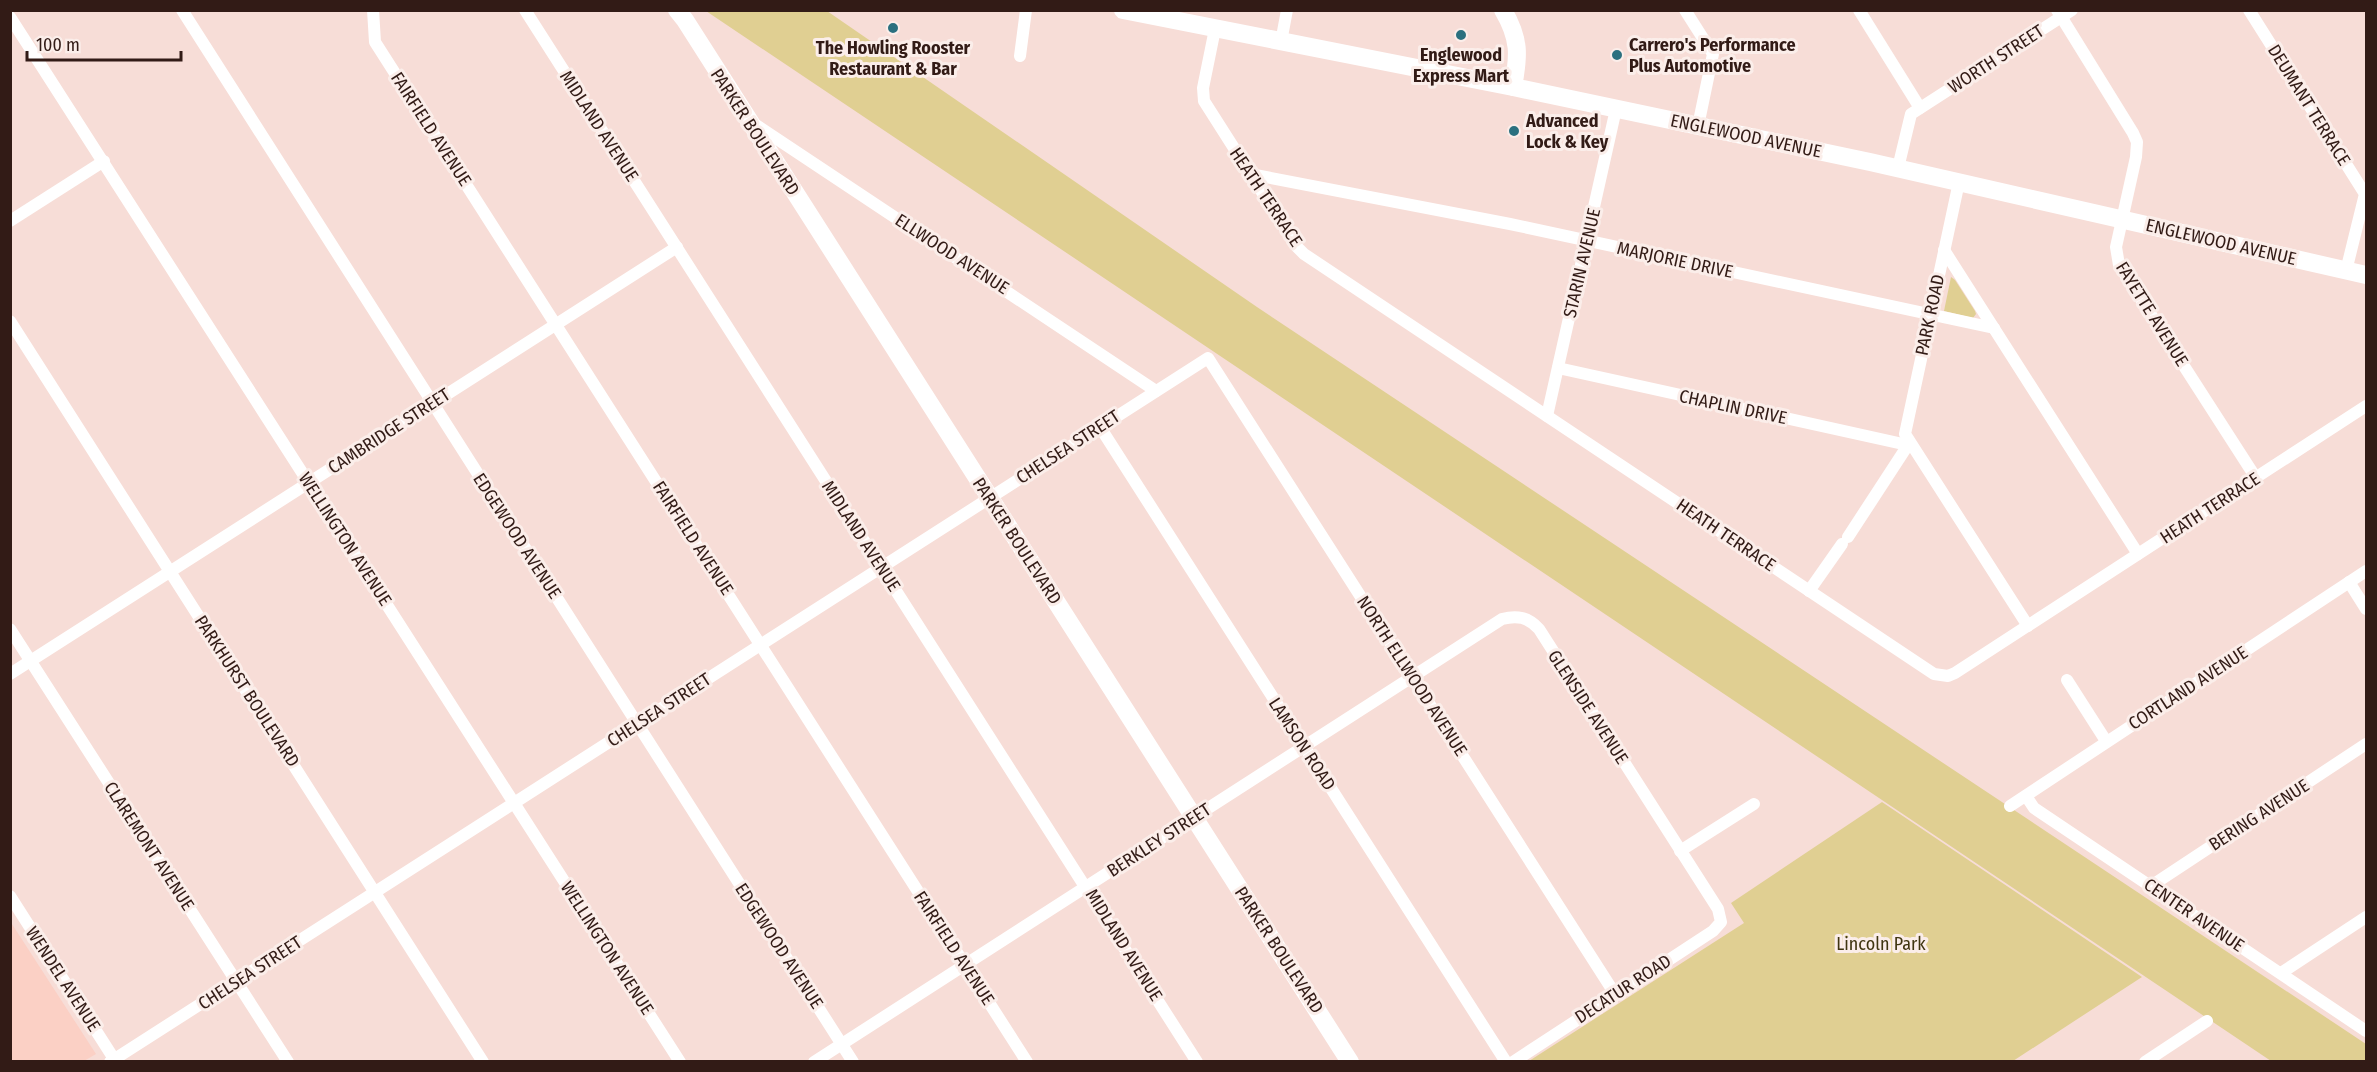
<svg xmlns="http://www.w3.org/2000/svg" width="2377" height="1072" viewBox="0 0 2377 1072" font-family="'Fira Sans Condensed',sans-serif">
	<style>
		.built { fill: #fbd0c5 }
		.green { fill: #e0cf92 }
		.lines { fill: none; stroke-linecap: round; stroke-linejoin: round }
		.street { stroke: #fff; stroke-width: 12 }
		.secondary { stroke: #fff; stroke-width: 18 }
		.poi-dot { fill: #2b707f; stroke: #fbeeea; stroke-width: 2 }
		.labels { text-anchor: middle; stroke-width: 6; stroke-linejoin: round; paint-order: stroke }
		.poi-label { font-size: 18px; font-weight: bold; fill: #321b16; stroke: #fbeeea; text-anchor: start }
		.street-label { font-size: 18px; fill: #321b16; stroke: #fbeeea }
		.park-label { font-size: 18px; fill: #3f3510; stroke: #fbeeea }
	</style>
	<rect width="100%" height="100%" fill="#f7ddd7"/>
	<path class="built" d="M10 921 96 1054 84 1061H11Z"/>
	<g class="green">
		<path d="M706 11H827L1257 307 2366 1044V1061H2271Z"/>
		<path d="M1951 277 1955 280 1975 311 1976 314 1973 318 1944 311Z"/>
		<path d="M1882 802 2142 977 2013 1061H1529L1744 923 1731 903Z"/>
	</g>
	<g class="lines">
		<g class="street">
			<path d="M182 10 853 1062"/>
			<path d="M373 10 375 42 1027 1062"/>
			<path d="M525 10 1197 1062"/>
			<path d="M1685 10 1713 54 1698 126"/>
			<path d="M1859 10 1920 108"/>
			<path d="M2057 10 2133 133 2137 142 2136 157 2116 247 2119 265 2256 478"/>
			<path d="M2249 10 2365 194 2346 271"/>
			<path d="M10 17 680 1062"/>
			<path d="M1215 29 1203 88 1204 101 1297 247 1304 254 1934 674 1948 676 1955 673 2366 406"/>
			<path d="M1281 42 1287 10"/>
			<path d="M1020 56 1026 10"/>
			<path d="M753 123 1156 391"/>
			<path d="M1898 168 1911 114 2072 10"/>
			<path d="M1250 174 1510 224 1994 328"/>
			<path d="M1959 182 1905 434 2028 626"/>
			<path d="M10 221 104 161"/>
			<path d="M1944 250 2138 554"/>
			<path d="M10 321 483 1062"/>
			<path d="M1558 368 1912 446"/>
			<path d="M1547 416 1616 109"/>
			<path d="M1100 427 1506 1062"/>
			<path d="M1848 537 1908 445"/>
			<path d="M2349 582 2366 609"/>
			<path d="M1809 591 1842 544"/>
			<path d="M10 629 288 1062"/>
			<path d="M10 674 677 247"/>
			<path d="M2067 680 2106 741"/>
			<path d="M2026 796 2034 808 2366 1031"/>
			<path d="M2010 806 2366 571"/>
			<path d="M1680 851 1754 804"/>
			<path d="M2151 886 2366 744"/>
			<path d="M10 896 116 1062"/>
			<path d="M2281 973 2366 917"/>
			<path d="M110 1062 1208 358 1615 994"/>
			<path d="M814 1062 1502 619C1517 615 1528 617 1539 629L1718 909 1721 922 1713 931 1513 1062"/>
			<path d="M2145 1062 2207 1021"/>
		</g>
		<g class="secondary">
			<path d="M677 10 685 20 1350 1062"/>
			<path d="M1123 10 1513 87 1870 162 2366 275"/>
			<path d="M1503 10C1520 39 1519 55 1513 87"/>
		</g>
	</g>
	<g class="poi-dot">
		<circle cx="893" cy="28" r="6"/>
		<circle cx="1461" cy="35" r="6"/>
		<circle cx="1617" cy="55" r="6"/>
		<circle cx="1514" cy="131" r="6"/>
	</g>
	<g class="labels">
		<g class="poi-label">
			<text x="1629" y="51">Carrero's Performance<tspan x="1629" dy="21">Plus Automotive</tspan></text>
			<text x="893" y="54" text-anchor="middle">The Howling Rooster<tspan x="893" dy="21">Restaurant &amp; Bar</tspan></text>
			<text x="1461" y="61" text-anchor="middle">Englewood<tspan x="1461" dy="21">Express Mart</tspan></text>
			<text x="1526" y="127">Advanced<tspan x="1526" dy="21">Lock &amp; Key</tspan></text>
		</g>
		<g class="street-label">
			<text transform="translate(1996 59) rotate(-33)" y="6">WORTH STREET</text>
			<text transform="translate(2309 105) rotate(58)" y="6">DEUMANT TERRACE</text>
			<text transform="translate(599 126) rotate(57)" y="6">MIDLAND AVENUE</text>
			<text transform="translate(431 129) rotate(57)" y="6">FAIRFIELD AVENUE</text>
			<text transform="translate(755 132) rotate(57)" y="6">PARKER BOULEVARD</text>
			<text transform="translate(1746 136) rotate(12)" y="6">ENGLEWOOD AVENUE</text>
			<text transform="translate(1266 197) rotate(56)" y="6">HEATH TERRACE</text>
			<text transform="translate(2221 242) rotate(13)" y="6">ENGLEWOOD AVENUE</text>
			<text transform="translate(952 254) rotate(33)" y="6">ELLWOOD AVENUE</text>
			<text transform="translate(1675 260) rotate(12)" y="6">MARJORIE DRIVE</text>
			<text transform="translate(1582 263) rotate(-77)" y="6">STARIN AVENUE</text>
			<text transform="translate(2152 314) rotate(58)" y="6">FAYETTE AVENUE</text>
			<text transform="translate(1930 315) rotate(-78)" y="6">PARK ROAD</text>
			<text transform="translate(1733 407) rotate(12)" y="6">CHAPLIN DRIVE</text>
			<text transform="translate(389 431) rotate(-33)" y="6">CAMBRIDGE STREET</text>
			<text transform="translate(1068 447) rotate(-33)" y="6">CHELSEA STREET</text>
			<text transform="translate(2210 508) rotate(-33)" y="6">HEATH TERRACE</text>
			<text transform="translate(1726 535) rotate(34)" y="6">HEATH TERRACE</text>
			<text transform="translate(517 536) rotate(57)" y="6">EDGEWOOD AVENUE</text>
			<text transform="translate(861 536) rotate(57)" y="6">MIDLAND AVENUE</text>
			<text transform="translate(693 538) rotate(57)" y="6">FAIRFIELD AVENUE</text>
			<text transform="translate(345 539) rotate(57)" y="6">WELLINGTON AVENUE</text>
			<text transform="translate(1017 541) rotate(57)" y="6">PARKER BOULEVARD</text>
			<text transform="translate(1412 676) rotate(57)" y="6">NORTH ELLWOOD AVENUE</text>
			<text transform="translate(2188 688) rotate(-33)" y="6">CORTLAND AVENUE</text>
			<text transform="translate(247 691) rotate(57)" y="6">PARKHURST BOULEVARD</text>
			<text transform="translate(1588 707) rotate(57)" y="6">GLENSIDE AVENUE</text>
			<text transform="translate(659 710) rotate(-33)" y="6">CHELSEA STREET</text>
			<text transform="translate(1302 744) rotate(57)" y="6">LAMSON ROAD</text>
			<text transform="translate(2259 815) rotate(-33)" y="6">BERING AVENUE</text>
			<text transform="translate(1159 840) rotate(-33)" y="6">BERKLEY STREET</text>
			<text transform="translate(149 846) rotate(57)" y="6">CLAREMONT AVENUE</text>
			<text transform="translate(2194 915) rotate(34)" y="6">CENTER AVENUE</text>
			<text transform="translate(1124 945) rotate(58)" y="6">MIDLAND AVENUE</text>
			<text transform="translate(779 946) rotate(57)" y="6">EDGEWOOD AVENUE</text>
			<text transform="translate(607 948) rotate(57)" y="6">WELLINGTON AVENUE</text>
			<text transform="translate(954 948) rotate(57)" y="6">FAIRFIELD AVENUE</text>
			<text transform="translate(1279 950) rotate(57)" y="6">PARKER BOULEVARD</text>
			<text transform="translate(250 973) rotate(-33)" y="6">CHELSEA STREET</text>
			<text transform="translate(63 979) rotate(57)" y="6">WENDEL AVENUE</text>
			<text transform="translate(1623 989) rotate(-33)" y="6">DECATUR ROAD</text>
		</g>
		<g class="park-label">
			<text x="1881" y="950">Lincoln Park</text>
		</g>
	</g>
	<rect width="2377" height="1072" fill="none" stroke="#321b16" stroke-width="24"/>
	<path d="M27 51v9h154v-9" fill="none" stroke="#321b16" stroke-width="3"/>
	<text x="36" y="51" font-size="18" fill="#321b16" stroke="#fbeeea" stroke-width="4.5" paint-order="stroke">100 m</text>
</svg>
